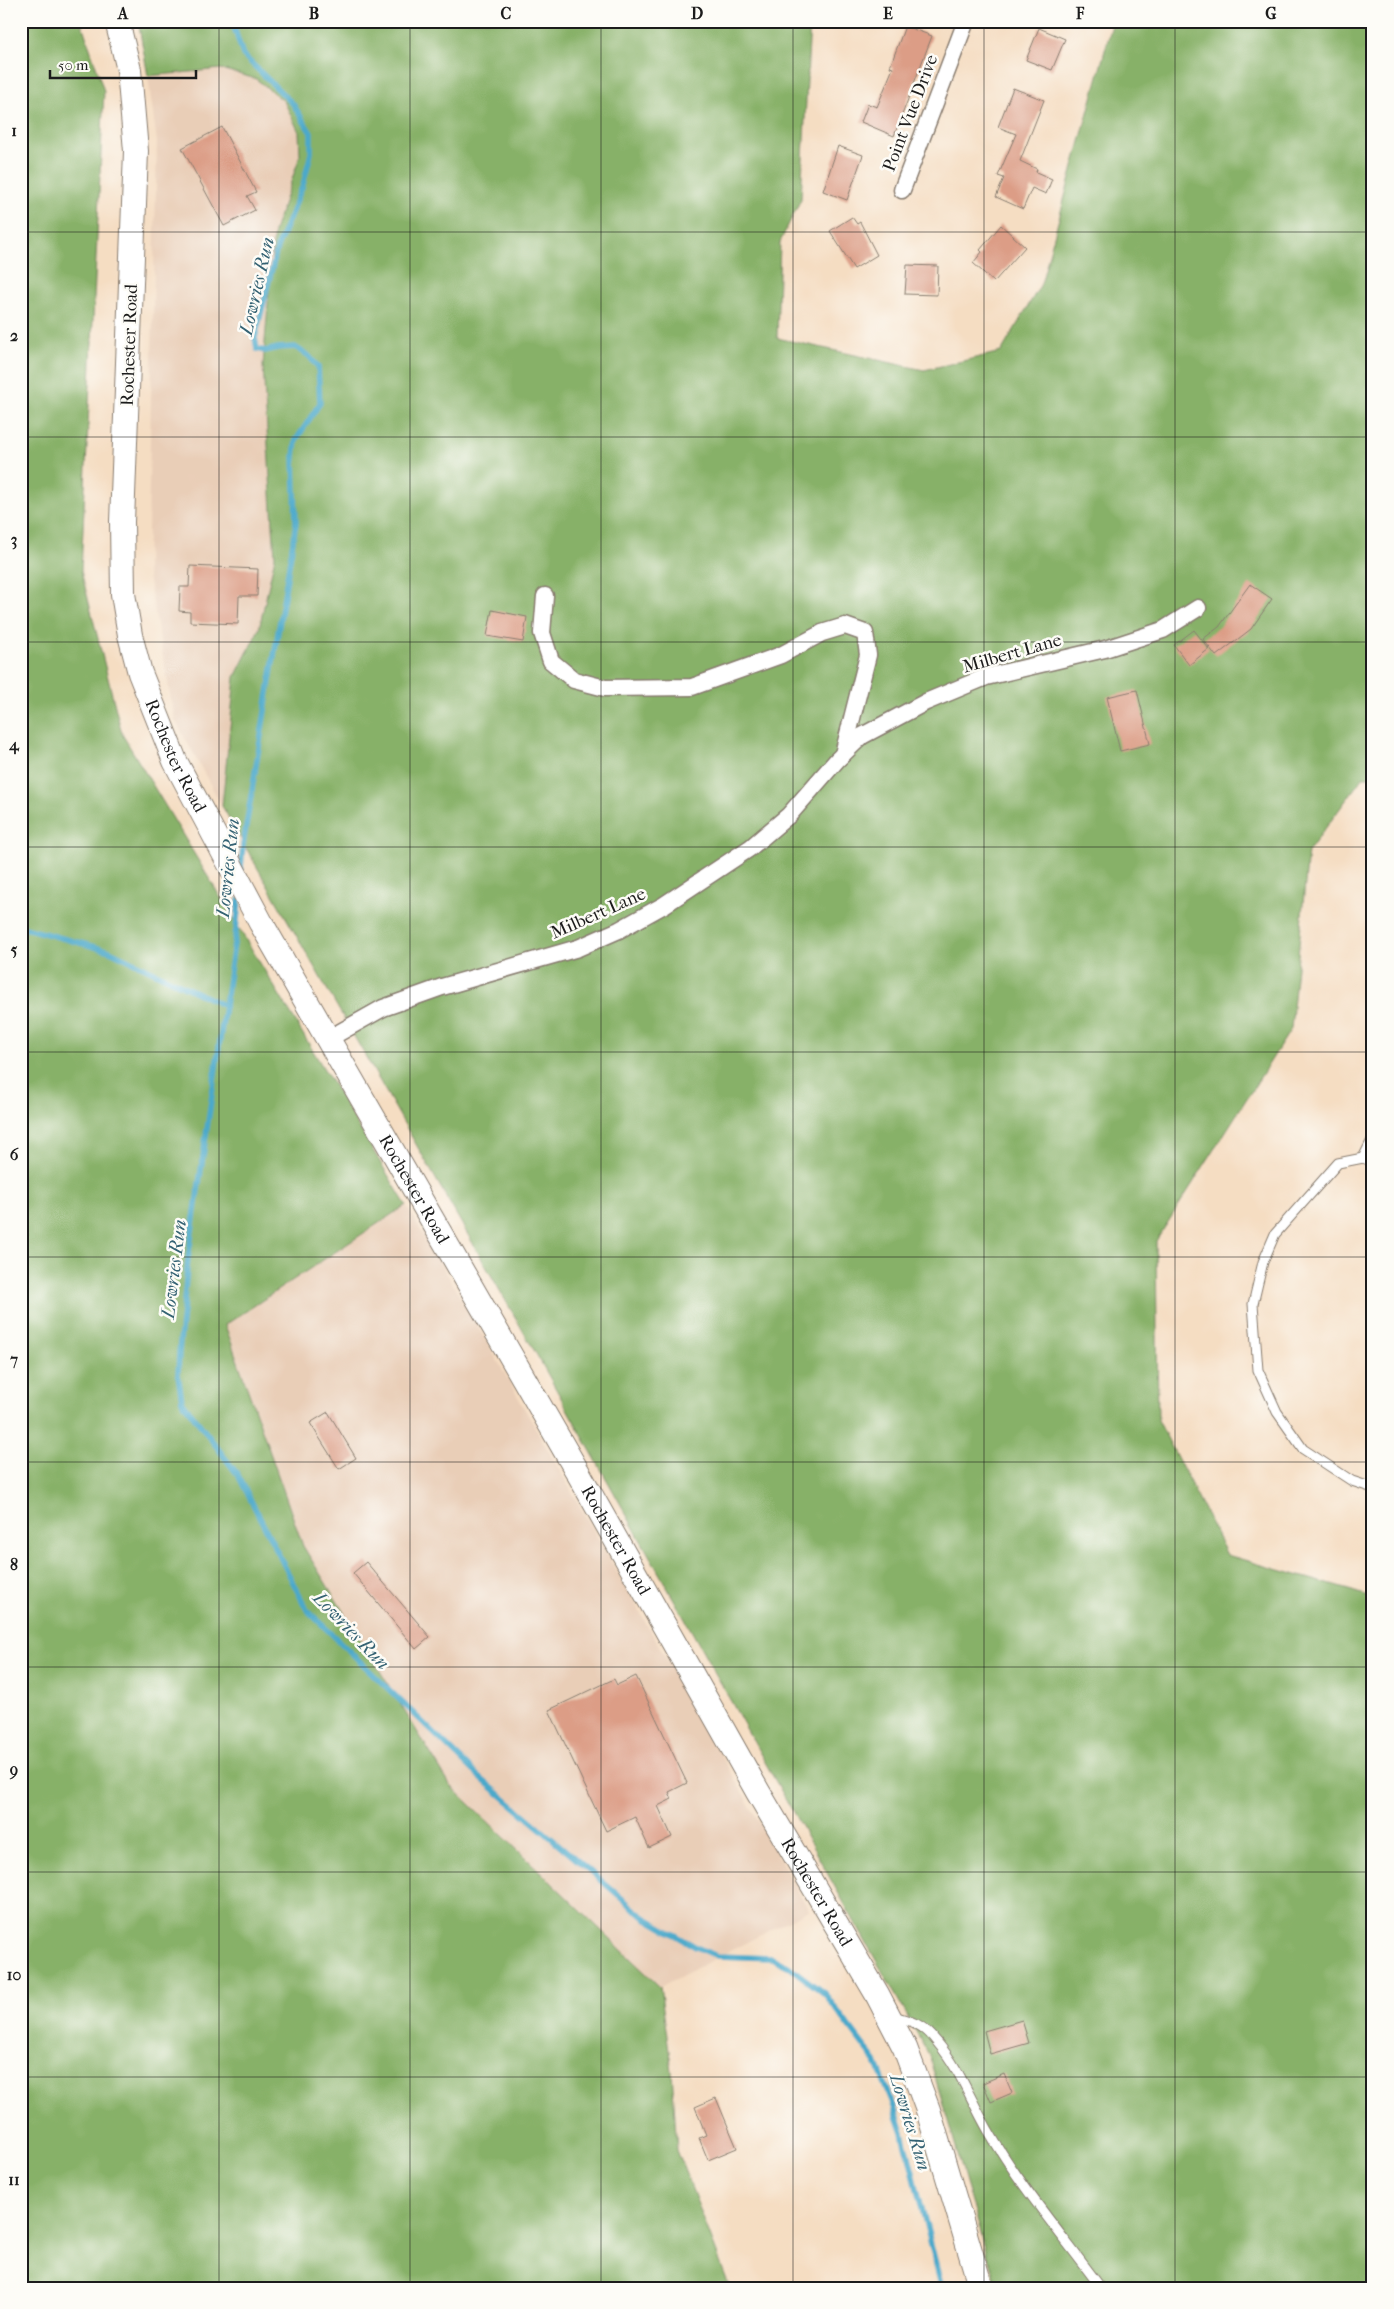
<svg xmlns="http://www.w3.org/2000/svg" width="1394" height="2309" viewBox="0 0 1394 2309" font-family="'IM FELL French Canon',serif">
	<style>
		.built { fill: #e9ceb7 }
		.forest { fill: #87b168; stroke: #526642 }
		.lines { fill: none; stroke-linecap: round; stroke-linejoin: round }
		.stream { stroke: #4ca9ca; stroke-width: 5.5 }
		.building { fill: #dc9d86 }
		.lane-casing { stroke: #887c6f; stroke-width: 11 }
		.street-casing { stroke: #887c6f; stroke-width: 19 }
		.secondary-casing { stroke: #887c6f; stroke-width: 26 }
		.lane { stroke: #fff; stroke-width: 9 }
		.street { stroke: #fff; stroke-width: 16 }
		.secondary { stroke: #fff; stroke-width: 24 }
		.grid { fill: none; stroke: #1c1c1c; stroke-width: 1; stroke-opacity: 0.55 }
		.labels { text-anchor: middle; stroke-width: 5; stroke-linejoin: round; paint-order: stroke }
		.street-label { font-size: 18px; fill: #1c1c1c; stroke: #fdfcf7 }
		.water-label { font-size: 19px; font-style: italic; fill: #346273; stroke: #fdfcf7 }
		.neatline { fill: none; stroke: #1c1c1c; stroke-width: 2 }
		.grid-label { font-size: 16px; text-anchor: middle; font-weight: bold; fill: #1c1c1c }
	</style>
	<rect width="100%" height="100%" fill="#fdfcf7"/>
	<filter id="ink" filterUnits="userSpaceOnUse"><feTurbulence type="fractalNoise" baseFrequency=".02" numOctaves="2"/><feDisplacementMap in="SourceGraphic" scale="10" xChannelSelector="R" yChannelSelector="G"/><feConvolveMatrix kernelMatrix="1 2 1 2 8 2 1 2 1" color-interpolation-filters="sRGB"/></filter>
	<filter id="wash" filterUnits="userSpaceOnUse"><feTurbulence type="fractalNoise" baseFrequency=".0096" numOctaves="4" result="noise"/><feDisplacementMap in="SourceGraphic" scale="20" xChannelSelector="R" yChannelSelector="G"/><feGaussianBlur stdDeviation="1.12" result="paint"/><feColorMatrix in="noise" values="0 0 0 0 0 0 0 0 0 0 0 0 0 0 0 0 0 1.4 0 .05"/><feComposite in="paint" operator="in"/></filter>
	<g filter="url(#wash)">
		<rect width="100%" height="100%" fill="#f5ddc2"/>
		<g class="built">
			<path d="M221 69 256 79 284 101 299 132 300 156 291 185 263 366 275 557 259 629 235 677 222 806 175 720 147 571 157 142 148 76Z"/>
			<path d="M406 1205 480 1330 809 1910 660 1987 450 1785 303 1546 225 1325Z"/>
		</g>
		<g class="forest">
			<path d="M21 21H81L104 91 81 571 122 734 406 1205 225 1325 303 1546 450 1785 660 1987 672 2071 677 2150 730 2288H21Z"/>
			<path d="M138 21H810L801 199 780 242 777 338 924 370 1001 352 1041 284 1113 21H1373V777H1363L1308 852 1291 1029 1156 1241 1158 1420 1227 1555 1373 1597V2288H997L928 2053 542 1364 222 806 235 677 259 629 275 557 263 366 274 231 300 156 299 132 284 101 256 79 221 69 148 76Z"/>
		</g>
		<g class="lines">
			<g class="stream">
				<path d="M232 21 243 55 293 104 311 133V153L303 185 277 248 255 338 257 349 265 351 278 348 295 347 309 356 318 367 320 403 296 440 294 457 296 523 243 845 241 868"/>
				<path d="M239 900 236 930 188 1259 179 1352 178 1374 182 1401 238 1475 307 1610 477 1775 644 1917 696 1947 717 1956 772 1958 788 1966 825 1994 876 2062 892 2101 903 2133 942 2288"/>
				<path d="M21 927 110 951 225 1006"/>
			</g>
		</g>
		<g id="blocks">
			<g class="building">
				<path d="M905 26 932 36 894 136 861 122 868 104 877 107 893 68 890 67Z"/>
				<path d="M1039 28 1065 39 1052 70 1026 60Z"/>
				<path d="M1013 88 1044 100 1020 161 1037 169 1036 172 1052 179 1046 194 1032 188 1023 209 996 197 1004 178 998 176 1016 134 998 127Z"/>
				<path d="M222 127 256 192 247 196 255 210 224 226 182 148Z"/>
				<path d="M838 146 863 155 847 200 823 191Z"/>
				<path d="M852 217 857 224 860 222 877 255 854 269 830 231Z"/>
				<path d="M1001 225 1025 247 994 282 973 263 982 252 980 250Z"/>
				<path d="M907 265 938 266 937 295 905 294Z"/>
				<path d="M190 566 258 569 257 596H239L238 624 190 622V612L179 611 180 587H189Z"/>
				<path d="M1250 584 1272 599 1251 629 1216 656 1203 639 1219 627Z"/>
				<path d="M492 610 527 617 523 642 487 636Z"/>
				<path d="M1194 630 1209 649 1189 665 1174 645Z"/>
				<path d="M1137 690 1150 744 1120 751 1107 697Z"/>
				<path d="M328 1412 356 1458 339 1469 310 1423Z"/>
				<path d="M366 1562 430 1637 416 1649 353 1573Z"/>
				<path d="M636 1676 687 1783 669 1792 672 1799 658 1806 672 1837 649 1848 635 1817 606 1831 549 1710 614 1679 617 1685Z"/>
				<path d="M1022 2020 1029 2043 990 2054 984 2031Z"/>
				<path d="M1004 2074 1012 2093 991 2102 983 2083Z"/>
				<path d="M716 2098 737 2148 708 2160 699 2138 706 2135 695 2107Z"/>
			</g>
		</g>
	</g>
	<g filter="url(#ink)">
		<use href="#blocks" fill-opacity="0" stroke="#887c6f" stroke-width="1"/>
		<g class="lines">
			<g class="lane-casing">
				<g id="lane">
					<path d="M1363 1158 1373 1138"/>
					<path d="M1373 1162 1363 1158 1338 1163 1275 1234 1263 1262 1253 1304 1258 1370 1277 1412 1303 1449 1352 1481 1373 1488"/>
					<path d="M893 2016C913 2021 924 2025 937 2042 960 2069 971 2101 988 2130 1020 2186 1063 2236 1101 2288"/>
				</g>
			</g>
			<g class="street-casing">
				<g id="street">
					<path d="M902 190 966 21"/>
					<path d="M545 596 542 633 551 661 574 680 605 688 692 687 781 655 822 633 845 626 865 633 868 655 843 754"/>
					<path d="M328 1039 383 1008 442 987 578 948 619 930 664 905 750 848 789 815 837 760 862 736 926 702 986 677 1105 649 1163 630 1198 608"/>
				</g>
			</g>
			<g class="secondary-casing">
				<g id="secondary">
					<path id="s1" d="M117 21 129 70 136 151 122 522 123 594 130 635 140 673 175 761 261 923 580 1476 758 1792 877 1994 905 2048 928 2110 981 2288"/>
				</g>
			</g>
			<use href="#lane" class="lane"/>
			<use href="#street" class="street"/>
			<use href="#secondary" class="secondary"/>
		</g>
	</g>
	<path class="grid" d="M219 21V2288M410 21V2288M601 21V2288M793 21V2288M984 21V2288M1175 21V2288M21 232H1373M21 437H1373M21 642H1373M21 847H1373M21 1052H1373M21 1257H1373M21 1462H1373M21 1667H1373M21 1872H1373M21 2077H1373"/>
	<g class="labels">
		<g class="street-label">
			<text transform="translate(910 113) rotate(-69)" y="6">Point Vue Drive</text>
			<text transform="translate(129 345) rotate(-88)" y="6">Rochester Road</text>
			<text transform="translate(1012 653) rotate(-16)" y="6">Milbert Lane</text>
			<text dy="6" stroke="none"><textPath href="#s1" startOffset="746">Rochester Road</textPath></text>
			<text transform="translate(598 913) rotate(-24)" y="6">Milbert Lane</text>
			<text dy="6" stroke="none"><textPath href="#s1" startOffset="1241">Rochester Road</textPath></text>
			<text dy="6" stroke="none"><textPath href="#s1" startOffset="1646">Rochester Road</textPath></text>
			<text dy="6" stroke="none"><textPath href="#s1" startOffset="2051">Rochester Road</textPath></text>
		</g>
		<g class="water-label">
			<text transform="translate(256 286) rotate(-77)" y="7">Lowries Run</text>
			<text transform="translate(227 868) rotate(-84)" y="7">Lowries Run</text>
			<text transform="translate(173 1269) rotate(-83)" y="7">Lowries Run</text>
			<text transform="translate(352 1630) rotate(46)" y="7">Lowries Run</text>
			<text transform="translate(911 2122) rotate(73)" y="7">Lowries Run</text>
		</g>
	</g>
	<rect width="1394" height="2309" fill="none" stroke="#fdfcf7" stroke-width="55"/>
	<path d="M50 70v8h146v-8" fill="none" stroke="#1c1c1c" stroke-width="2.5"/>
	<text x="58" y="70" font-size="15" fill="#1c1c1c" stroke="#fdfcf7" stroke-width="4" paint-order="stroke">50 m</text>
	<rect x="28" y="28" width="1338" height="2254" class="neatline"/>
	<g class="grid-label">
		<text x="123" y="19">A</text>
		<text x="314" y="19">B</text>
		<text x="506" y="19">C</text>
		<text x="697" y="19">D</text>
		<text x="888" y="19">E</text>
		<text x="1080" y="19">F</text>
		<text x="1271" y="19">G</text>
		<text x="14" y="136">1</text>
		<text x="14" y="341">2</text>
		<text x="14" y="545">3</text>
		<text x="14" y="750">4</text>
		<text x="14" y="955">5</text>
		<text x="14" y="1160">6</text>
		<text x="14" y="1365">7</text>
		<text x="14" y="1570">8</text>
		<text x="14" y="1775">9</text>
		<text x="14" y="1980">10</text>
		<text x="14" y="2185">11</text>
	</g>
</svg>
